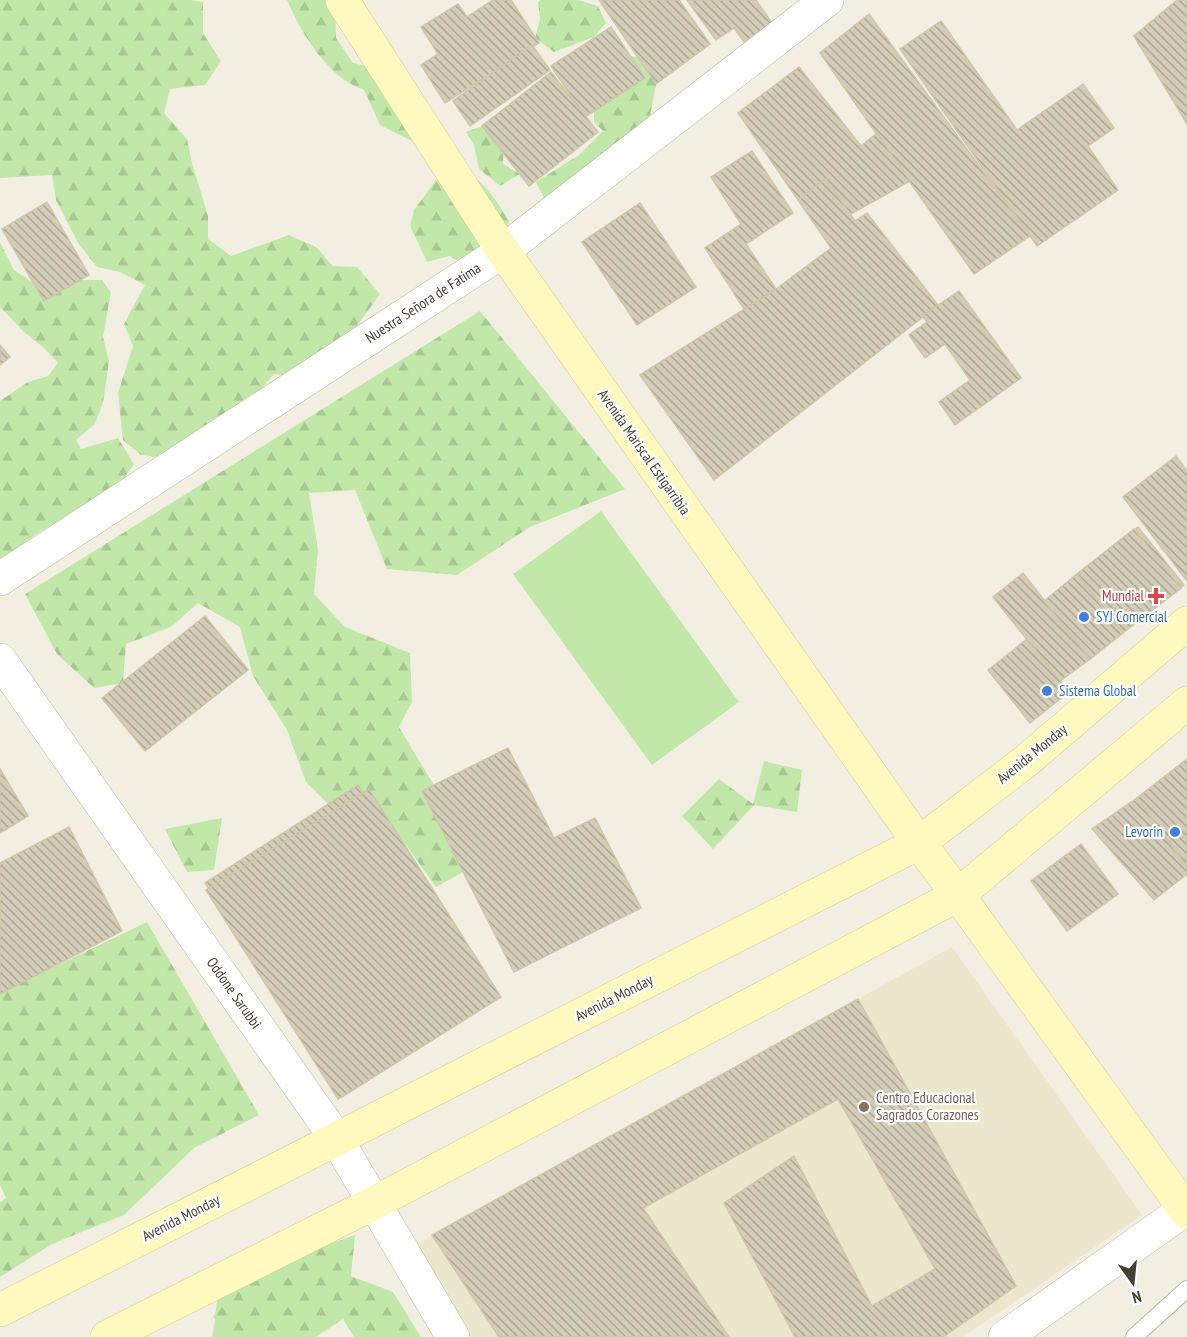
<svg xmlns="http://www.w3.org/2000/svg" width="1187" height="1337" viewBox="0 0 1187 1337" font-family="'PT Sans Narrow',sans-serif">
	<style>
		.education { fill: #ebe7cc }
		.forest { fill: url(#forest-firs) }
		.garden { fill: #c2e8a9 }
		.building { fill: url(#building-back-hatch); stroke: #cec6ab; stroke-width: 1.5 }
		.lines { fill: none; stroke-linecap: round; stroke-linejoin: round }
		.lane-casing { stroke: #bdb8a5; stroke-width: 18 }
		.street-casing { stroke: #bdb8a5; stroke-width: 34 }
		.secondary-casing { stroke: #d3cc91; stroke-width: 34 }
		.lane { stroke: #fff; stroke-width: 16 }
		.street { stroke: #fff; stroke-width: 33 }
		.secondary { stroke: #fff9bf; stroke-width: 33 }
		.health-dot { fill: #e0444e; stroke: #fff; stroke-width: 2 }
		.shop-dot { fill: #3f7fe0; stroke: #fff; stroke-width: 2 }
		.education-dot { fill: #8d6e63; stroke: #fff; stroke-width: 2 }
		.labels { text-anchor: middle; stroke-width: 4.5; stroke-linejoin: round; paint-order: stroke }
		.street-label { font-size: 15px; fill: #433f33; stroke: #fff }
		.health-label { font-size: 15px; fill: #be3a42; stroke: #fff; text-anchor: end }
		.shop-label { font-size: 15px; fill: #366cbe; stroke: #fff; text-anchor: start }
		.education-label { font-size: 15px; fill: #785e54; stroke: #fff; text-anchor: start }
	</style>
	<defs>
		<pattern id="forest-firs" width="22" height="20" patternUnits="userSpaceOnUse" patternTransform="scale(1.5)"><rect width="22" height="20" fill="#c2e8a9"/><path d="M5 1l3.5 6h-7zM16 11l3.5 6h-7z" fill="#a8c892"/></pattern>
		<pattern id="building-back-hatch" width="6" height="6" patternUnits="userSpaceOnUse" patternTransform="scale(1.5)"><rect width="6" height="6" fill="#d3cdb8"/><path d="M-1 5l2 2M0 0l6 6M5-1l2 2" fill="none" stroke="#ada896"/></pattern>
	</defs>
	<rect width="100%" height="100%" fill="#f2efe2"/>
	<path class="education" d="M952 947 1142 1215 963 1337H469L412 1246Z"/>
	<g class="forest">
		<path d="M0 0H191L203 2V33L221 61 205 85 170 89 164 113 187 139 192 163 208 216V239L231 256 289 235 316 247 333 266 357 267 380 294 354 330 308 378 274 374 262 388 256 402 183 460 141 455 123 440 118 393 133 346 124 324 145 285 120 272 97 267 78 243 56 200 52 175 0 178Z"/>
		<path d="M287 0H335L336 38 353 63 383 70 415 82 424 147 380 125 364 90C328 78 301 33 287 0Z"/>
		<path d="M541 0H578L598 6 606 23 594 37 554 52 535 38 540 19 538 2Z"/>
		<path d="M630 56 661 60 650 116 641 131 618 141 597 165 545 200 536 182 579 155 603 131 594 122V111Z"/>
		<path d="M482 126 504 140 503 164 520 174 500 186 479 169 474 145 466 132Z"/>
		<path d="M465 170C485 183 497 201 509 221L503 251 475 270 449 256 427 262 410 226 414 210 436 180Z"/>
		<path d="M0 242 14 270 35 284 69 280H102L111 292 103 337 109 361 103 403 95 424 76 440 81 449 118 438 134 464 116 490 75 518 53 524 33 536 29 549 0 559V401L28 382 48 376 58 363 44 348 25 333 0 307Z"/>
		<path d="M480 311 625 489 530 527 457 575 387 569 355 490 309 493 318 549 314 594 345 627 410 653 412 702 399 727 429 777 485 860 436 887 402 839 341 817 306 782 287 730 253 676 240 627 198 603 171 627 126 644 123 683 94 688 57 654 25 594Z"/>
		<path d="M764 761 802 770 797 812 754 805 713 849 682 816 719 779 753 804Z"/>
		<path d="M222 818 214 870 187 872 165 829Z"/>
		<path d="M147 922 259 1115 194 1148 124 1215 52 1244 0 1277V1202L6 1198 0 1185V993Z"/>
		<path d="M355 1235 351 1276 393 1292 421 1337H354L343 1319 316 1337H212L215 1320 213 1316 215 1315 219 1290 290 1258Z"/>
	</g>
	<path class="garden" d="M601 511 739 702 652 765 513 574Z"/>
	<g class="building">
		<path d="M493 0H511L539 43 445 103 421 65 438 54 421 27 458 4 467 17Z"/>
		<path d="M599 0H679L710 44 656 84Z"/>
		<path d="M687 0H756L772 23 744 42 734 28 716 40Z"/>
		<path d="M1177 0H1187V124L1134 36Z"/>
		<path d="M869 14 1030 236 974 274 820 53Z"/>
		<path d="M941 21 1017 130 1083 84 1114 128 1088 146 1118 190 1037 246 900 49Z"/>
		<path d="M611 27 645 78 585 117 551 66Z"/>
		<path d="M532 45 550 70 470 126 453 101Z"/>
		<path d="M799 67 861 146 877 133 910 181 849 215 826 179 798 200 738 113Z"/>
		<path d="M551 72 598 132 529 186 482 126Z"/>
		<path d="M752 151 793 213 746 244 776 289 744 309 705 248 741 224 711 177Z"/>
		<path d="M826 179 855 221 867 213 938 305 714 480 640 375 776 289 831 248 798 200Z"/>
		<path d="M47 202 89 275 44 301 2 229Z"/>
		<path d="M640 203 696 287 637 325 582 242Z"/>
		<path d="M959 291 1021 378 955 425 939 402 970 380 945 344 925 358 909 335 927 322 922 316Z"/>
		<path d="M0 345 10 357 0 365Z"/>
		<path d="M1176 456 1187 471V581L1123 497Z"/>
		<path d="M1138 527 1184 585 1124 631 1079 573Z"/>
		<path d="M1134 529 1181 588 1123 633 1077 574Z"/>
		<path d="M1023 573 1090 659 1060 681 993 597Z"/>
		<path d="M1077 574 1123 633 1090 659 1044 601Z"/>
		<path d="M205 616 248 670 145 751 102 698Z"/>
		<path d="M1027 639 1069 692 1030 723 988 670Z"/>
		<path d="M508 748 554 838 595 818 641 908 514 972 422 791Z"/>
		<path d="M1187 759V867L1137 798Z"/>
		<path d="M0 769 28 816 0 833Z"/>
		<path d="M358 785 495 1000 342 1097 205 883Z"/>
		<path d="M369 789 501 997 338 1099 206 890Z"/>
		<path d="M1137 798 1187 867V874L1154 900 1092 829Z"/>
		<path d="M69 827 122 931 0 994V863Z"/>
		<path d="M1081 844 1118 894 1067 931 1031 881Z"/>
		<path d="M858 999 1016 1286 943 1337H795L724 1203 794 1156 872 1306 935 1269 838 1099 643 1208 729 1337H499L432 1235Z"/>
	</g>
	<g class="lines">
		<g class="lane-casing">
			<path id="lane" d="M1134 1337 1187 1289"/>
		</g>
		<g class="street-casing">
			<g id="street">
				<path d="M0 579 503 251 827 0"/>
				<path d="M0 660 336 1138 453 1337"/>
				<path d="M1005 1337 1187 1208"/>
			</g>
		</g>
		<g class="secondary-casing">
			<g id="secondary">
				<path d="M342 0 503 251 919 843 958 895 1187 1212"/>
				<path d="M0 1310 919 843 1026 761 1187 623"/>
				<path d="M107 1337 374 1203 958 895 1187 703"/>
			</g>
		</g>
		<use href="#lane" class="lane"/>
		<use href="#street" class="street"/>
		<use href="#secondary" class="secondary"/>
	</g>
	<path class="health-dot" d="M1153 587h6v6h6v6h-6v6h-6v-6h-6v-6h6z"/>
	<g class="shop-dot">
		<circle cx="1084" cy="617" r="6"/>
		<circle cx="1047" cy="691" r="6"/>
		<circle cx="1175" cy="832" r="6"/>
	</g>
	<circle class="education-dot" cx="864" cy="1107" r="6"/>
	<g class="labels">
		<g class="street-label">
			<text transform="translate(423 303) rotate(-33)" y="5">Nuestra Señora de Fatima</text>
			<text transform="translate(644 452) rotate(55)" y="5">Avenida Mariscal Estigarribia</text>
			<text transform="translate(1032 754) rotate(-39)" y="5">Avenida Monday</text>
			<text transform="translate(234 993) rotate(55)" y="5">Oddone Sarubbi</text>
			<text transform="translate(614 998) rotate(-27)" y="5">Avenida Monday</text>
			<text transform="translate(181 1218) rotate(-27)" y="5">Avenida Monday</text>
		</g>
		<g class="health-label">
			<text x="1144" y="601">Mundial</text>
		</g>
		<g class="shop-label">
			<text x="1096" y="622">SYJ Comercial</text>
			<text x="1059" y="696">Sistema Global</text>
			<text x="1163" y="837" text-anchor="end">Levorin</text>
		</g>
		<g class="education-label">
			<text x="876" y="1103">Centro Educacional<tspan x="876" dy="17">Sagrados Corazones</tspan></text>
		</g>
	</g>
	<g transform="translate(1133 1283) rotate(165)" stroke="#ffffff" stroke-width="4.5" paint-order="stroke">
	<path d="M0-4.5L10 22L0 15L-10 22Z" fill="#433f33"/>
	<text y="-9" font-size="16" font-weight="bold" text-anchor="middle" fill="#433f33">N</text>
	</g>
</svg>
